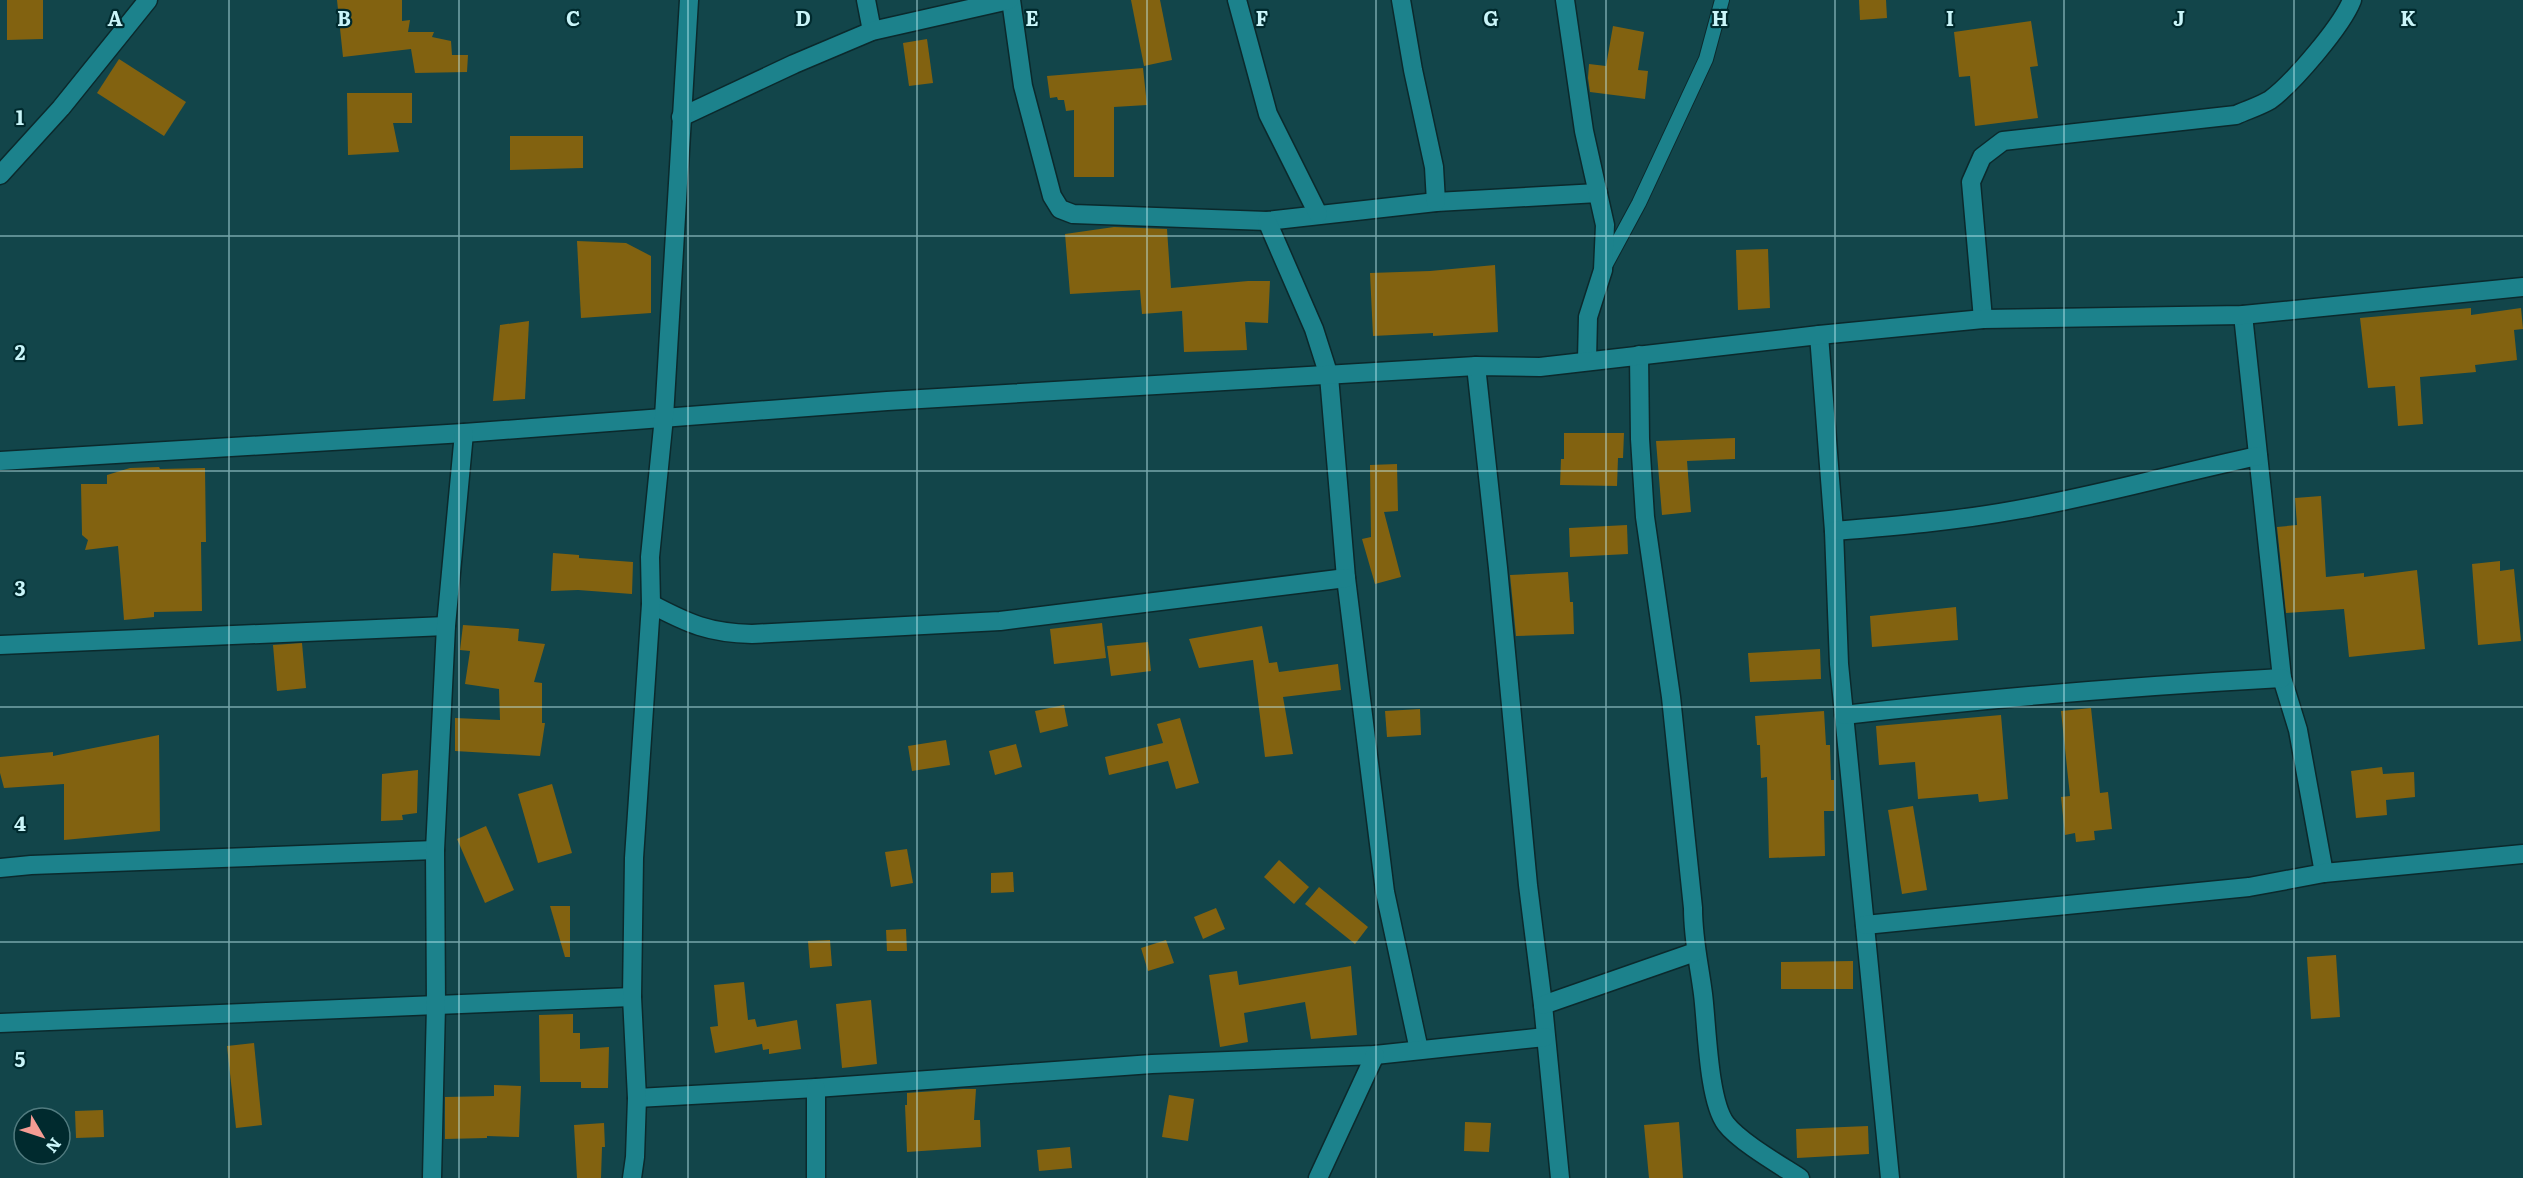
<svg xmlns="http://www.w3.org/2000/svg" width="2523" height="1178" viewBox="0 0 2523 1178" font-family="Literata,serif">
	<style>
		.building { fill: #826210 }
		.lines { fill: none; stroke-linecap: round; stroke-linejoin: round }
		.service-casing { stroke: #0b292c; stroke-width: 16 }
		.minor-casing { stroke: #0b292c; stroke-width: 21 }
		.service { stroke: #1c828c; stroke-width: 14 }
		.minor { stroke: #1c828c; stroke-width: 18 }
		.grid { fill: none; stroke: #caf5f9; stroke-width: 1.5; stroke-opacity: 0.55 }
		.grid-label { font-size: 20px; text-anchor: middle; font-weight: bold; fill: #caf5f9; stroke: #002a2e; stroke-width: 4.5; stroke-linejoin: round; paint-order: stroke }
	</style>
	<rect width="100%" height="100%" fill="#12454a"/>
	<g class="building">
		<path d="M7 0H43V39L7 40Z"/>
		<path d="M337 0H402V21L410 20 408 32H434L432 37 451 41 452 55H468L467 72 415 73 411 49 343 57Z"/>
		<path d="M1131 0H1160L1172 60 1144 66Z"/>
		<path d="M1859 0H1886L1887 18 1860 20Z"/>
		<path d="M2031 21 2038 66 2030 67 2038 118 1975 126 1970 76 1959 77 1954 32Z"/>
		<path d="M1613 26 1644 32 1638 70 1648 71 1645 99 1590 92 1588 78 1589 64 1606 66Z"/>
		<path d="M927 39 933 83 909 86 903 43Z"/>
		<path d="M119 59 186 102 164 136 97 93Z"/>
		<path d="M1143 68 1147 105 1114 107V177H1074V110L1066 111 1064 100H1058L1057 97 1050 98 1047 76Z"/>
		<path d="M347 93H412V123H393L399 152 348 155Z"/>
		<path d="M510 136H583V168L510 170Z"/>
		<path d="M1114 227 1167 229 1171 288 1248 281H1270L1268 323 1245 322 1247 350 1184 352 1182 311 1142 314 1140 290 1070 294 1065 234Z"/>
		<path d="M577 241 626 243 651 256V313L581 318Z"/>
		<path d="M1768 249 1770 308 1738 310 1736 250Z"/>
		<path d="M1495 265 1498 332 1433 336V333L1373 336 1370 273 1430 271Z"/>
		<path d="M2471 308V315L2521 308 2523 329 2514 330 2517 360 2475 365 2476 372 2420 377 2423 424 2398 426 2395 386 2368 388 2360 318Z"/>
		<path d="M529 321 525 399 493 401 500 325Z"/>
		<path d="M1564 433H1624L1623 458H1618L1617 486 1560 485 1561 459H1564Z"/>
		<path d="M1735 438V459L1687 461 1691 512 1662 515 1656 441Z"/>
		<path d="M1397 464 1398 511 1384 512 1401 577 1375 584 1362 539 1371 537 1370 465Z"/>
		<path d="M159 467 160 469 205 468 206 542H201L202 611 154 612V617L124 620 118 546 85 550 88 540 82 535 81 484H107V475L130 468Z"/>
		<path d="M2321 496 2326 577 2364 573V577L2417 570 2425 649 2349 657 2344 609 2286 613 2277 527 2297 525 2295 498Z"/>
		<path d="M1627 525 1628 554 1570 557 1569 528Z"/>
		<path d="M553 553 579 555V558L633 562 632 594 578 590 551 591Z"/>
		<path d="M2500 561V571L2514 569 2521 641 2478 645 2472 564Z"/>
		<path d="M1568 572 1570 602H1573L1574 634 1516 636 1510 575Z"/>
		<path d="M1956 607 1958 640 1872 647 1870 616Z"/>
		<path d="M1102 623 1106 658 1054 664 1050 629Z"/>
		<path d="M463 625 519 629 518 641 545 644 534 682 542 683V723H545L540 756 455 751V718L500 720 499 689 465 684 470 651 460 650Z"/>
		<path d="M1262 626 1269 663 1277 662 1279 672 1338 664 1341 690 1283 697 1293 754 1265 757 1253 660 1199 668 1189 639Z"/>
		<path d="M1148 642 1151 671 1111 676 1107 646Z"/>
		<path d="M302 643 306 688 277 691 273 645Z"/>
		<path d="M1820 649 1821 679 1750 682 1748 653Z"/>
		<path d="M1064 705 1068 726 1040 733 1035 711Z"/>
		<path d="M2091 708 2100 793 2108 792 2112 829 2094 831 2095 840 2076 842 2075 833 2065 835 2061 797 2070 796 2061 711Z"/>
		<path d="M1420 709 1421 735 1387 737 1385 711Z"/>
		<path d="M1824 711 1826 745H1830L1831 780H1834V811H1824L1825 856 1769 858 1767 777 1761 778 1760 745H1757L1755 716Z"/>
		<path d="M2001 715 2008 799 1979 802 1978 794 1918 799 1915 762 1879 765 1876 726Z"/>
		<path d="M1180 718 1199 783 1176 789 1168 761 1109 775 1105 757 1163 743 1157 724Z"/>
		<path d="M159 735 160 831 64 840V784L4 788 0 773V757L53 752V756Z"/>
		<path d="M946 740 950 765 912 771 908 746Z"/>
		<path d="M1016 744 1022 767 995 775 989 751Z"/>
		<path d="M2382 767 2383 774 2414 772 2415 797 2386 800 2387 815 2356 818 2351 771Z"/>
		<path d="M418 770 417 813 402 815 403 820 381 821 382 774Z"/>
		<path d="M552 784 572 853 538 863 518 794Z"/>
		<path d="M1913 806 1927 890 1902 894 1888 810Z"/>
		<path d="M486 826 514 890 485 903 457 839Z"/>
		<path d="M907 849 913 883 891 887 885 852Z"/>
		<path d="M1279 860 1309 887 1294 904 1264 877Z"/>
		<path d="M1013 872 1014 892 991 893V873Z"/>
		<path d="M1319 887 1368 927 1355 944 1305 904Z"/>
		<path d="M550 906H570V957H565Z"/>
		<path d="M1216 908 1225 929 1203 939 1194 917Z"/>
		<path d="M906 929 907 951H887L886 930Z"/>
		<path d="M830 940 832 966 810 968 808 941Z"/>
		<path d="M1166 940 1174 963 1148 971 1141 948Z"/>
		<path d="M2336 955 2340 1017 2311 1019 2307 957Z"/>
		<path d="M1853 961V989H1781V962Z"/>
		<path d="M1351 966 1357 1035 1311 1039 1305 1002 1244 1013 1248 1042 1220 1047 1209 975 1237 971 1239 985Z"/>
		<path d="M744 982 748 1020 755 1019 757 1027 797 1020 801 1049 769 1054V1049L763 1050 762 1044 715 1053 710 1027 718 1026 714 985Z"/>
		<path d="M871 1000 877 1064 842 1068 836 1004Z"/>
		<path d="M573 1014V1033H580V1049L609 1047 608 1088H581V1082H540L539 1015Z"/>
		<path d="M254 1043 262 1125 236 1128 227 1046Z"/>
		<path d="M494 1085 521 1086 519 1137 487 1136V1138L445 1139V1097L494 1096Z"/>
		<path d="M963 1089H976L974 1120H980L981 1147 907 1152 905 1105H907V1093Z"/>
		<path d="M1169 1095 1194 1099 1188 1141 1162 1137Z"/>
		<path d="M103 1110 104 1137 76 1138 75 1111Z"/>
		<path d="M1465 1122 1491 1123 1489 1152 1464 1151Z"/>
		<path d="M1679 1122 1683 1178H1649L1644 1125Z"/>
		<path d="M604 1123 605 1147H602L601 1178H577L574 1125Z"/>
		<path d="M1868 1126 1869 1154 1797 1158 1796 1129Z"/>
		<path d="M1070 1147 1072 1168 1039 1171 1037 1150Z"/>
	</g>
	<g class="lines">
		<g class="service-casing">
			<path id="service" d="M1605 266 1639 203 1706 59 1722 0"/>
		</g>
		<g class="minor-casing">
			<g id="minor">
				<path d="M866 0 872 31"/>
				<path d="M1011 0 1023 86 1052 196 1060 209 1073 214 1267 221 1436 202 1598 193"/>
				<path d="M1237 0 1268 114 1318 214"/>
				<path d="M1401 0 1413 70 1434 167 1436 202"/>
				<path d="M1565 0 1584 131 1605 225 1603 270 1588 317 1587 360"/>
				<path d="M681 117 794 64 872 31 1009 0"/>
				<path d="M0 175 61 108 148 0"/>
				<path d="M1267 221 1314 329 1329 376 1346 578 1385 892 1419 1050"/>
				<path d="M2243 315 2282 678 2298 730 2324 873"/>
				<path d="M1983 319 1971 182 1982 157 2003 141 2236 115C2247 110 2260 106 2270 100 2293 83 2342 26 2352 0"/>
				<path d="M1819 335 1834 531 1839 664 1890 1178"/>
				<path d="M1639 355 1640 439 1645 517 1671 697 1693 908C1693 940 1699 963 1703 994 1707 1025 1708 1101 1726 1124 1740 1142 1780 1165 1800 1178"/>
				<path d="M1476 366 1498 568 1528 885 1543 1005 1560 1178"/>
				<path d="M0 461 464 433 887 401 1476 366 1540 367 1819 335 1983 319 2243 315 2523 287"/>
				<path d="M1834 531C1895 526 1956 521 2016 510 2098 496 2177 473 2258 456"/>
				<path d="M651 604C689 624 709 633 752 634L1000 621 1346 578"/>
				<path d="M0 645 446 626"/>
				<path d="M1844 715C1990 698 2136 686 2282 678"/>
				<path d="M0 868 31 865 435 850"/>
				<path d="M1865 925 2249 887 2324 873 2523 854"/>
				<path d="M1543 1005 1695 952"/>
				<path d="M0 1023 632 997"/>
				<path d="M637 1098 816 1088 1152 1064 1375 1055 1545 1037"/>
				<path d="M432 1178 436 1005 435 850 446 626 464 433"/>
				<path d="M632 1178 635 1157 637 1098 632 997 634 858 651 604 650 557 664 417 689 0"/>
				<path d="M816 1178V1088"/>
				<path d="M1318 1178 1375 1055"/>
			</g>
		</g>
		<use href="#service" class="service"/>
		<use href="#minor" class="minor"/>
	</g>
	<path class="grid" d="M229 0V1178M459 0V1178M688 0V1178M917 0V1178M1147 0V1178M1376 0V1178M1606 0V1178M1835 0V1178M2064 0V1178M2294 0V1178M0 236H2523M0 471H2523M0 707H2523M0 942H2523"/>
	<g class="grid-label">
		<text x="115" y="26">A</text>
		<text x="344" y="26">B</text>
		<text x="573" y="26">C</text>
		<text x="803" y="26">D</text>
		<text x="1032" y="26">E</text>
		<text x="1262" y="26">F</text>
		<text x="1491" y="26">G</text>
		<text x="1720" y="26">H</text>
		<text x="1950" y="26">I</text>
		<text x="2179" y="26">J</text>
		<text x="2408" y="26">K</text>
		<text x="20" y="125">1</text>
		<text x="20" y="360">2</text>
		<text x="20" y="596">3</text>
		<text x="20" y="831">4</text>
		<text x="20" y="1067">5</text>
	</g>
	<g transform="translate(42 1136) rotate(129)"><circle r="28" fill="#002a2e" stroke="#517b7f" stroke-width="1.5"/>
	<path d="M0-4.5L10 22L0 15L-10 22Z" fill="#f59c94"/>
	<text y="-9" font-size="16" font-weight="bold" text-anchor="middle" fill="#caf5f9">N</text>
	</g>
</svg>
